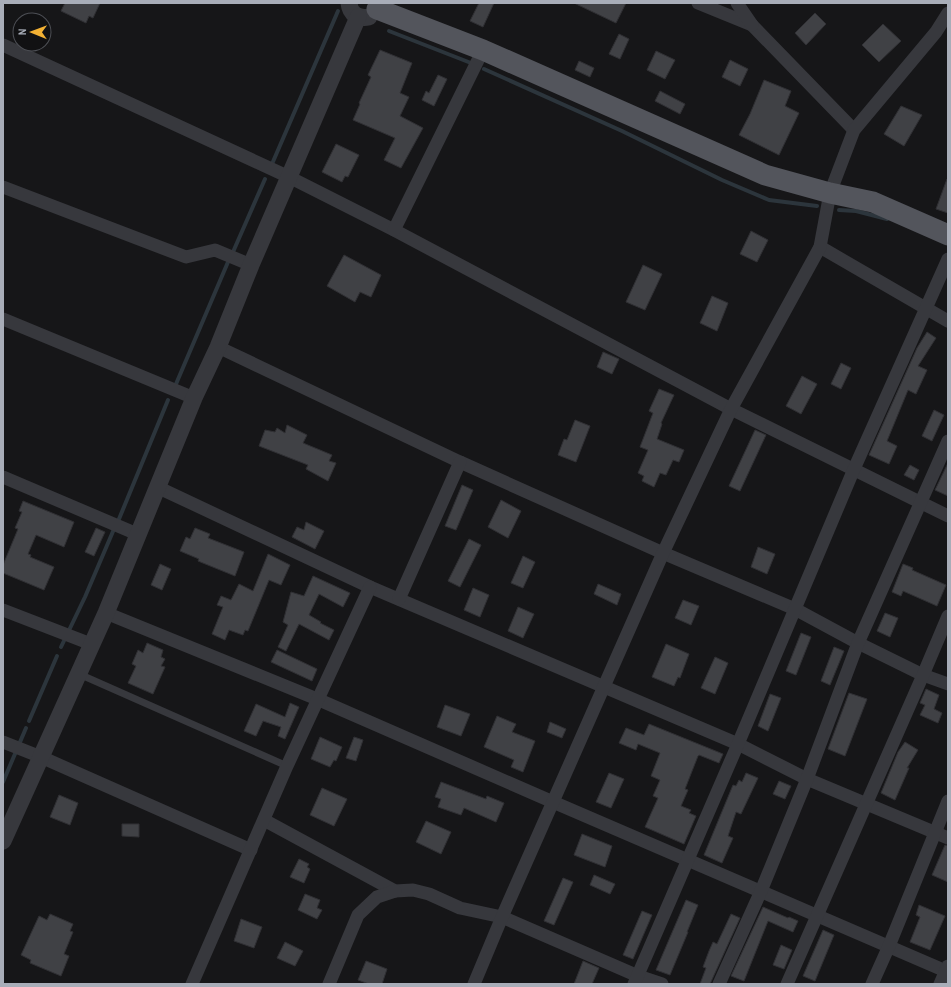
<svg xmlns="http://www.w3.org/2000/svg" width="951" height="987" viewBox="0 0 951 987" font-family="'Archivo Narrow',sans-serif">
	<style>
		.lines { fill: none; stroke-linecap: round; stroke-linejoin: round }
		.stream { stroke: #2c353c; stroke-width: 4 }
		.building { fill: #404145; stroke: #303034 }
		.service { stroke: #37383d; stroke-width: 7 }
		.minor { stroke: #37383d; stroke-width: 13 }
		.tertiary { stroke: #37383d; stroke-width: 17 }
		.primary { stroke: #53555c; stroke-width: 21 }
	</style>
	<rect width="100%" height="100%" fill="#161618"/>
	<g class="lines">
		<g class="stream">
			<path d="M389 31 471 63"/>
			<path d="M484 69 622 131 722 180 769 200 817 206"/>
			<path d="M272 164 338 11"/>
			<path d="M839 210 856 211 887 219"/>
			<path d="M233 252 265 179"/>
			<path d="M176 384 228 262"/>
			<path d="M119 519 168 400"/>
			<path d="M61 647 85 597 114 529"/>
			<path d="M29 721 57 656"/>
			<path d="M3 782 26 728"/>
		</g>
	</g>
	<g class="building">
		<path d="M65 3H100L93 18 89 16 86 23 61 11Z"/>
		<path d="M479 3H494L483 27 470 21Z"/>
		<path d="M574 3H626L616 23Z"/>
		<path d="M815 13 826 24 806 45 795 33Z"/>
		<path d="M883 24 901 41 879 62 862 45Z"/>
		<path d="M619 34 629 39 620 59 609 54Z"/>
		<path d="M380 50 412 63 400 93 409 97 400 116 423 128 401 168 384 160 395 138 353 120 360 104 359 103 371 77 368 75Z"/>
		<path d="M656 51 675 60 665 79 647 70Z"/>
		<path d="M730 60 748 69 740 86 722 77Z"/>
		<path d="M579 61 594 68 590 77 575 70Z"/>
		<path d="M438 75 447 79 434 106 422 100 426 91 429 93Z"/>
		<path d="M764 80 791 91 785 106 799 113 779 155 739 135 750 114Z"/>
		<path d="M660 91 685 104 680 114 655 101Z"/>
		<path d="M901 106 922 115 904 146 884 134Z"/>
		<path d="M336 144 359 155 348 177 345 176 342 182 322 172Z"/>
		<path d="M947 179H948V213L936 209Z"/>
		<path d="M751 231 768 240 757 262 740 254Z"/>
		<path d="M344 255 381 275 371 297 360 292 355 302 327 286Z"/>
		<path d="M643 265 662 274 645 310 626 302Z"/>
		<path d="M712 296 728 303 717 331 700 323Z"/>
		<path d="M927 332 936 338 918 366 927 370 916 394 908 390 887 441 897 446 889 464 869 455 917 348Z"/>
		<path d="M603 352 619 359 612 374 597 367Z"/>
		<path d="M841 363 851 368 841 389 831 384Z"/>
		<path d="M802 376 817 384 801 414 786 406Z"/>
		<path d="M659 389 674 395 661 423 662 424 657 439 684 450 679 462 673 460 666 475 660 473 654 487 642 481 644 476 638 473 648 450 640 447 653 413 649 411Z"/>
		<path d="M934 410 944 415 932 441 922 436Z"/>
		<path d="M575 420 590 426 576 462 558 455 564 439 567 440Z"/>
		<path d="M287 425 307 435 303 443 332 455 329 461 336 463 328 481 306 469 308 465 259 446 265 430 275 432 277 428 285 433Z"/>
		<path d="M755 430 766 435 740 491 729 486Z"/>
		<path d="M948 463V496L935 490Z"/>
		<path d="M910 465 919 470 914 480 904 475Z"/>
		<path d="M462 485 473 490 456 530 445 526Z"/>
		<path d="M501 500 521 511 508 538 488 527Z"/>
		<path d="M23 501 74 522 64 547 36 535 28 554 31 555 30 557 54 567 44 590 3 573V565L18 529 15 528 22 512 19 511Z"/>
		<path d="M306 522 324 531 315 549 292 537 297 527 304 530Z"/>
		<path d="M96 528 105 532 94 556 85 552Z"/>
		<path d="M195 528 210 534 208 538 244 552 235 576 198 561 199 559 180 551 186 537 190 539Z"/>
		<path d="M469 539 481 545 460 587 448 581Z"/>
		<path d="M758 547 775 554 767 574 751 567Z"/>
		<path d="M268 554 290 565 281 585 269 580 248 631 245 630 243 635 229 630 225 640 212 634 223 607 217 605 221 596 231 600 239 584 253 591Z"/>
		<path d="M523 556 535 562 523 588 511 583Z"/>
		<path d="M160 564 171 569 162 590 151 585Z"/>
		<path d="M903 564 913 568 912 570 946 585 937 606 903 591 901 596 892 592Z"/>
		<path d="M313 576 350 593 343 607 319 594 309 615 321 622 320 623 334 630 329 640 299 624 286 651 278 647 288 625 283 622 291 592 304 596Z"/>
		<path d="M598 584 621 594 617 605 594 594Z"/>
		<path d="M473 588 489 595 480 617 464 610Z"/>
		<path d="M683 600 699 606 691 625 675 618Z"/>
		<path d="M518 607 534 614 523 638 508 631Z"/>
		<path d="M885 613 898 618 890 637 877 631Z"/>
		<path d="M801 633 811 637 796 675 786 671Z"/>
		<path d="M147 643 163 650 161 657 165 659 161 666 165 667 153 694 128 683 136 666 132 664 138 650 143 653Z"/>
		<path d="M666 644 689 654 680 678 678 677 674 686 652 677Z"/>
		<path d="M834 647 844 651 830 685 821 681Z"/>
		<path d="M277 650 317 669 312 681 271 662Z"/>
		<path d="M715 657 728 663 715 694 701 688Z"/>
		<path d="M926 689 939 695 934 709 942 713 938 723 920 715 925 705 920 703Z"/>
		<path d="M849 693 867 699 845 756 828 749Z"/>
		<path d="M770 694 781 698 768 731 758 726Z"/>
		<path d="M290 703 299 707 285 739 278 736 281 727 263 721 256 736 244 731 256 704 285 717Z"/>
		<path d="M445 705 470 714 461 736 437 727Z"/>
		<path d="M497 716 516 724 512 732 535 741 523 772 511 767 514 760 484 747Z"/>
		<path d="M550 722 566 729 562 738 547 732Z"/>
		<path d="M649 724 723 754 719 763 699 755 698 756 685 789 688 790 681 806 691 810 689 813 696 816 684 844 645 827 658 798 653 796 660 780 651 776 660 753 638 744 636 750 619 743 626 728 644 735Z"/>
		<path d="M320 737 342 747 336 761 334 760 330 767 311 759Z"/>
		<path d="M354 737 363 740 356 761 346 758Z"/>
		<path d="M905 742 918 750 907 768H909L895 800 881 793 898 752Z"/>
		<path d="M609 773 624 779 611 808 596 802Z"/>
		<path d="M746 773 758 778 741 814 736 812 728 836 733 838 722 863 704 855 733 785 736 786 739 780 742 782Z"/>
		<path d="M779 781 791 786 785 799 773 794Z"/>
		<path d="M441 782 486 799 487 796 504 803 496 822 464 808 461 815 438 807 441 799 435 797Z"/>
		<path d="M322 788 347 799 334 826 310 815Z"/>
		<path d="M59 795 78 803 70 825 50 817Z"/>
		<path d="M426 821 451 832 441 854 416 842Z"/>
		<path d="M122 824H139V837L122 836Z"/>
		<path d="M582 834 612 846 605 867 574 855Z"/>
		<path d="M945 845 948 846V882L932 875Z"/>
		<path d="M299 859 309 864 307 867 310 869 304 883 290 877Z"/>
		<path d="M594 875 615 884 610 894 590 885Z"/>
		<path d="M563 878 573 882 554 925 544 921Z"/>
		<path d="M305 894 320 900 317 908 322 910 317 919 298 910Z"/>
		<path d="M686 900 698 905 687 932H688L670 975 656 970Z"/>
		<path d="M919 905 945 916 930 950 910 942 920 917 916 915Z"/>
		<path d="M763 907 788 918 789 917 798 921 793 932 768 921 744 981 731 976Z"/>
		<path d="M642 911 652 915 633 959 623 955Z"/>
		<path d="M50 914 73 924 70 931 73 932 64 954 69 956 61 976 30 963 31 960 21 955 39 916 47 920Z"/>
		<path d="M731 914 740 918 710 984H700L706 968 703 967 709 951 713 942 717 944Z"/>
		<path d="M241 919 262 927 254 948 234 941Z"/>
		<path d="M823 930 834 935 815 981 803 976Z"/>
		<path d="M285 942 303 951 295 966 277 958Z"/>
		<path d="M781 945 792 950 784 969 773 965Z"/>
		<path d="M366 961 387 969 382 984H369L358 980Z"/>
		<path d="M583 961 599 968 592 984H574Z"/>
	</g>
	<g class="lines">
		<path class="service" d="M79 674 287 766"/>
		<g class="minor">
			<path d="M698 3 752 25 854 130"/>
			<path d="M737 3 752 25"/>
			<path d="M3 45 289 177 394 230 731 409 948 516"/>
			<path d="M3 187 186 257 215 250 251 265"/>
			<path d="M394 230 483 50"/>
			<path d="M820 247 948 321"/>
			<path d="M3 319 194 398"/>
			<path d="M218 347 460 462 663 553 795 609 858 643 923 675 948 684"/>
			<path d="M3 477 137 534"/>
			<path d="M157 487 370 587 738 744 807 779 948 838"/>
			<path d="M399 599 460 462"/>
			<path d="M3 610 91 644"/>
			<path d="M106 613 317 699 553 802 948 972"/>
			<path d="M3 742 41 757 251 850"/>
			<path d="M264 820 395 891 413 890 429 894 460 908 502 917 638 976 662 984"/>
			<path d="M192 984 287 766 370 587"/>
			<path d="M329 984 358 915 377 897 395 891"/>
			<path d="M474 984 502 917 663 553 731 409 820 247 830 193 854 130 936 32 948 13"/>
			<path d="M634 984 738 744 854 469 948 259"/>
			<path d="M719 984 761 891 807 779 858 643 948 441"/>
			<path d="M787 984 923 675 948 616"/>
			<path d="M872 984 889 946 948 801"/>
			<path d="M940 984 948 966"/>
		</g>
		<g class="tertiary">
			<path d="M349 3C350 14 358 19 369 17"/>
			<path d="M3 841 106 613 194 398 218 347 251 265 358 17"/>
		</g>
		<path class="primary" d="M377 9 483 50 765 175 830 193 873 202 948 235"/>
	</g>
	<rect width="951" height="987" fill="none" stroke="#a8adb8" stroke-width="8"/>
	<g transform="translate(32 32) rotate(271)"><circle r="19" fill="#111113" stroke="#4d4f55"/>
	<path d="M0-3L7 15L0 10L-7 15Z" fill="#f2b134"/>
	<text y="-6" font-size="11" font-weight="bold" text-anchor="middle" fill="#a8adb8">N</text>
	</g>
</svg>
